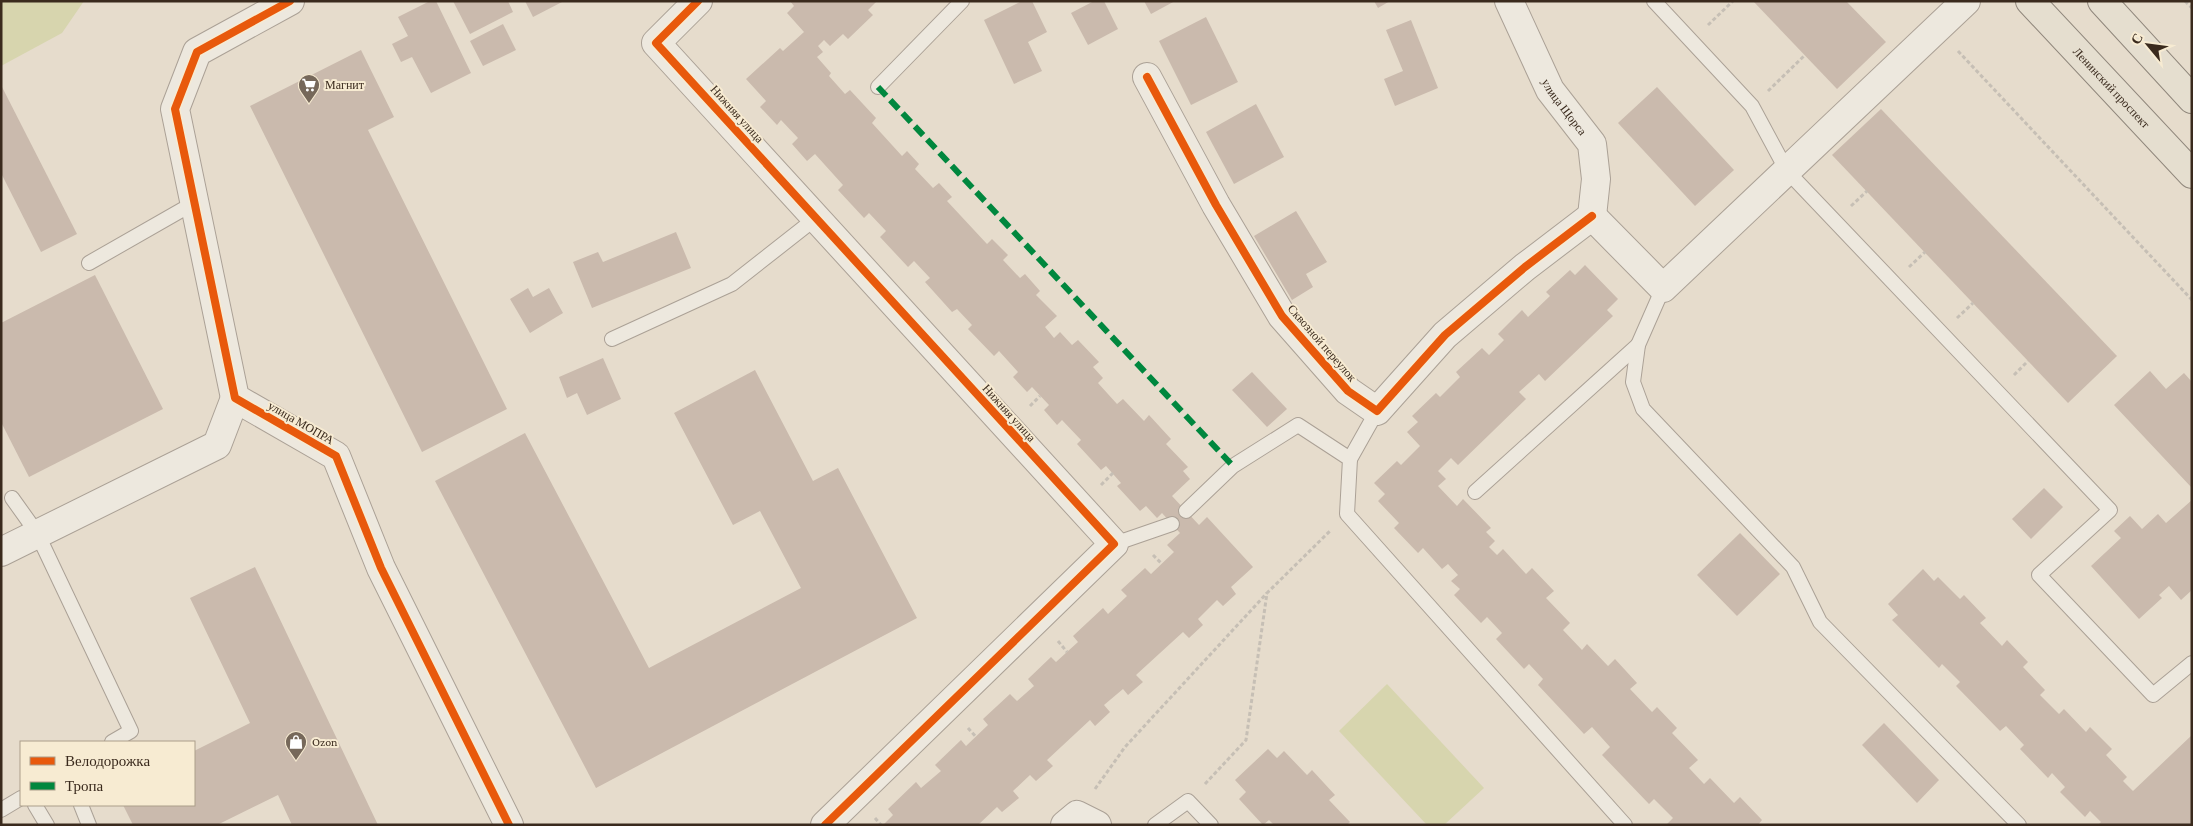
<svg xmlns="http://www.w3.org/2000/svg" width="2193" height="826" viewBox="0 0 2193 826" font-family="'Crimson Pro',serif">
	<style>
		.green { fill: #d7d5ae }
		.building { fill: #cabaad }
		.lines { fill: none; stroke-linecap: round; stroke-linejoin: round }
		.service-casing { stroke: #aba196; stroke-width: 16 }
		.minor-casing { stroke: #aba196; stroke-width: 30 }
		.primary-casing { stroke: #90877c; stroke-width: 30 }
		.path { stroke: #c6bfb5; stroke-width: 3; stroke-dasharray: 4 2.5; stroke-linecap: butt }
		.service { stroke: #ede8de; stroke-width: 14 }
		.minor { stroke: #ede8de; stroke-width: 28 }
		.primary { stroke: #e5decf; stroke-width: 28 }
		.quiet { stroke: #00873e; stroke-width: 6; stroke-dasharray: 12 6; stroke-linecap: butt }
		.cycleway-casing { stroke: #f7ebd2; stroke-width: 11 }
		.cycleway { stroke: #e8590c; stroke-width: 8 }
		.labels { text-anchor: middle; stroke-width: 4; stroke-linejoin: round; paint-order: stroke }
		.poi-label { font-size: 12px; fill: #3a2a1d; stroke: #f7ebd2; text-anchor: start }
		.street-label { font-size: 12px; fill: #3a2a1d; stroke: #f7ebd2 }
	</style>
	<rect width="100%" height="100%" fill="#e6dccc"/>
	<g class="green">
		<path d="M1 1H84L62 33 1 66Z"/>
		<path d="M1387 684 1484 788 1444 825H1427L1339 731Z"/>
	</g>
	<g class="building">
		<path d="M430 1H436L471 73 431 93 412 57 401 62 392 44 408 36 398 17Z"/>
		<path d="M453 1H508L513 12 470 34Z"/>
		<path d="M525 1H564L533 17Z"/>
		<path d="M790 1H877L868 10 873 15 848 39 843 34 830 46 824 40 818 46 823 52 817 57 831 73 829 76 845 94 850 90 876 118 872 123 902 156 907 151 919 164 915 169 933 188 939 183 952 197 947 201 987 244 992 239 1008 255 1003 260 1020 278 1025 274 1040 291 1036 295 1057 316 1045 327 1054 338 1060 332 1072 345 1078 340 1099 362 1093 367 1103 378 1098 383 1117 404 1123 399 1144 421 1149 415 1171 439 1166 444 1188 467 1183 471 1190 479 1172 496 1199 525 1207 517 1253 567 1231 587 1236 594 1223 606 1217 600 1198 619 1203 625 1189 638 1183 632 1136 675 1143 682 1128 695 1123 689 1104 705 1110 712 1095 726 1090 720 1047 760 1053 766 1036 781 1030 775 1013 791 1019 798 1002 812 997 807 978 825H883L893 815 888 809 916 782 921 788 941 771 935 765 961 740 966 746 988 725 983 719 1010 694 1017 701 1034 686 1028 679 1051 657 1056 662 1078 642 1073 636 1103 608 1108 614 1127 596 1121 590 1145 568 1151 574 1174 552 1167 545 1180 533 1162 513 1157 518 1146 506 1140 511 1117 486 1121 483 1106 466 1101 470 1077 444 1081 440 1062 420 1057 425 1044 410 1049 405 1032 387 1027 392 1013 377 1018 372 999 351 994 356 968 329 972 325 957 309 952 312 925 282 930 278 914 261 908 267 880 237 886 231 869 213 864 218 838 190 843 185 815 154 807 161 792 144 798 138 781 120 777 125 760 107 766 101 746 79 780 48 783 51 804 32 787 13 794 6Z"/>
		<path d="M1022 1H1032L1047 32 1028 42 1042 71 1014 84 984 20Z"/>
		<path d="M1094 1H1104L1118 29 1088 45 1071 13Z"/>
		<path d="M1144 1H1175L1151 14Z"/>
		<path d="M1374 1H1390L1378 8Z"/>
		<path d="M1753 1H1846L1886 42 1837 89Z"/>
		<path d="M1206 17 1238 82 1191 105 1159 41Z"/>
		<path d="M1411 20 1438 88 1395 106 1384 79 1403 71 1386 30Z"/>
		<path d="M503 24 516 50 483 66 470 41Z"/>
		<path d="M361 50 394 117 368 130 507 409 422 452 250 106Z"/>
		<path d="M1 85 77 234 41 252 1 173Z"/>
		<path d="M1657 87 1734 170 1695 206 1618 123Z"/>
		<path d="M1256 104 1284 157 1234 184 1206 132Z"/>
		<path d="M1881 109 2117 356 2068 403 1832 155Z"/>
		<path d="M1296 211 1327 262 1306 274 1313 287 1292 300 1254 236Z"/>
		<path d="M676 232 691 268 592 308 573 262 598 252 603 262Z"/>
		<path d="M1585 265 1618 299 1607 310 1613 316 1545 381 1539 374 1519 392 1526 399 1458 465 1451 458 1438 471 1446 479 1438 486 1457 506 1463 499 1491 528 1486 532 1495 541 1489 547 1497 555 1503 549 1526 574 1532 568 1554 591 1546 598 1570 623 1563 630 1582 650 1587 644 1608 666 1615 659 1637 683 1630 689 1652 712 1657 707 1677 728 1672 733 1698 760 1689 768 1704 784 1710 778 1734 803 1740 797 1762 820 1758 825H1666L1673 818 1654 799 1649 804 1602 755 1610 747 1592 727 1584 734 1538 685 1543 679 1529 664 1524 669 1496 639 1502 633 1487 617 1481 623 1454 595 1460 589 1451 581 1458 575 1448 564 1442 569 1423 548 1418 553 1394 528 1399 523 1378 501 1385 494 1374 483 1397 461 1401 465 1420 446 1407 432 1418 422 1412 416 1436 393 1440 397 1460 377 1456 372 1482 348 1489 355 1504 340 1498 334 1522 310 1528 317 1550 296 1546 292 1570 270 1575 275Z"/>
		<path d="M95 275 163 409 29 477 1 422V323Z"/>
		<path d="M528 288 533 297 549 288 563 313 530 333 510 299Z"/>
		<path d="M603 358 621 399 587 415 577 393 567 398 559 377Z"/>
		<path d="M755 370 813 481 838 468 917 618 596 788 435 481 525 433 649 668 801 588 760 511 733 525 674 413Z"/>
		<path d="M2150 371 2166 389 2184 373 2192 382V488L2114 405Z"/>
		<path d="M1252 372 1287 409 1267 427 1232 390Z"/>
		<path d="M2044 488 2063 507 2031 539 2012 519Z"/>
		<path d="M2192 500V590L2181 600 2169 586 2159 595 2162 598 2139 619 2091 566 2121 538 2114 531 2130 516 2142 529 2158 514 2166 523Z"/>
		<path d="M1740 533 1780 574 1737 616 1697 575Z"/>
		<path d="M255 567 378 825H292L278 795 217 825H133L123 805H194V751L250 723 190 598Z"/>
		<path d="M1923 569 1934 581 1938 577 1960 599 1964 595 1986 618 1980 623 2002 646 2007 640 2028 662 2023 667 2045 690 2040 695 2059 714 2064 709 2086 732 2090 727 2112 749 2106 755 2127 777 2123 781 2133 791 2192 735V825H2098L2101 822 2090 811 2085 817 2060 792 2065 787 2052 773 2048 778 2020 749 2024 745 2006 726 2000 731 1956 686 1960 682 1942 664 1939 668 1892 620 1898 615 1888 604Z"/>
		<path d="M1884 723 1939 780 1917 803 1862 745Z"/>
		<path d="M1268 749 1277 758 1284 751 1307 775 1312 770 1335 795 1329 800 1350 822 1347 825H1274L1269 820 1263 825 1239 799 1246 792 1235 780Z"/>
	</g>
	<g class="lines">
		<g class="service-casing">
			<g id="service">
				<path d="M1654 1 1752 106 1787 171 2110 510 2039 575 2153 695 2192 663"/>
				<path d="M878 87 962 1"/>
				<path d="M89 263 194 203"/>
				<path d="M1663 288 1638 345 1633 382 1643 409 1793 567 1820 622 2019 825"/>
				<path d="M612 339 732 284 816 218"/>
				<path d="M1350 459 1377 411"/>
				<path d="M1475 492 1638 345"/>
				<path d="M12 498 37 533 131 731 112 742"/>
				<path d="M1186 511 1233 466 1298 425 1350 459 1347 514 1625 825"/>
				<path d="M1114 544 1172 524"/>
				<path d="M35 805 47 825"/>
				<path d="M81 805 89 825"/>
				<path d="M1 810 21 798"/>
				<path d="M1155 825 1188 801 1211 825"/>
			</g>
		</g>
		<g class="minor-casing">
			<g id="minor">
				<path d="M290 1 197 52 175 109 235 398 336 456 381 568 509 825"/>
				<path d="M698 1 656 43 1114 544 825 825"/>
				<path id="s1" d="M1509 1 1550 90 1592 144 1596 179 1592 216"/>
				<path d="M1147 77 1216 205 1282 316 1348 391 1377 411 1445 335 1525 267 1592 216"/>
				<path d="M1592 216 1663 288 1966 1"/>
				<path d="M1 552 217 445 235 398"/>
				<path d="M1065 825 1077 815 1097 825"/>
			</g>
		</g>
		<g class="primary-casing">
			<g id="primary">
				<path id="s2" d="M2030 1 2192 174"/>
				<path d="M2102 1 2192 99"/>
			</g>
		</g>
		<g class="path">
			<path d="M2185 1 2192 8"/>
			<path d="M1708 25 1733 1"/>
			<path d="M1958 51 2192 300"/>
			<path d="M1768 91 1805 55"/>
			<path d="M1851 206 1867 191"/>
			<path d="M1909 267 1925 252"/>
			<path d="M1957 318 1973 303"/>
			<path d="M2014 375 2028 361"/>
			<path d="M1030 406 1040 396"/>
			<path d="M1101 485 1113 473"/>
			<path d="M1153 555 1162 564"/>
			<path d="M1058 641 1067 652"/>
			<path d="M968 728 976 737"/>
			<path d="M1205 784 1246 740 1267 593 1331 530"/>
			<path d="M1095 789 1125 747 1267 593"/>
			<path d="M875 818 881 825"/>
		</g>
		<use href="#service" class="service"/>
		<use href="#minor" class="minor"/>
		<use href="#primary" class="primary"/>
		<path class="quiet" d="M878 87 1233 466"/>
		<g class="cycleway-casing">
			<g id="cycleway">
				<path d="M290 1 197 52 175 109 235 398 336 456 381 568 509 825"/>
				<path d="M698 1 656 43 1114 544 825 825"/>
				<path d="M1147 77 1216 205 1282 316 1348 391 1377 411 1445 335 1525 267 1592 216"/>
			</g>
		</g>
		<use href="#cycleway" class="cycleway"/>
	</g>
	<defs>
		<g id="supermarket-pin" transform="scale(1.125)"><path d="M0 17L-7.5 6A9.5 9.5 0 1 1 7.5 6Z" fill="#76685a" stroke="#f7ebd2"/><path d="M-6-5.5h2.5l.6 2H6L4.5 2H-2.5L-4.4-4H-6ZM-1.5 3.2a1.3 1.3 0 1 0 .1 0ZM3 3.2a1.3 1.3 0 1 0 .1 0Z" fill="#fff"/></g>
		<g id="shop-pin" transform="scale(1.125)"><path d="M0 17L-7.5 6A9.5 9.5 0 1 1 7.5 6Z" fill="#76685a" stroke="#f7ebd2"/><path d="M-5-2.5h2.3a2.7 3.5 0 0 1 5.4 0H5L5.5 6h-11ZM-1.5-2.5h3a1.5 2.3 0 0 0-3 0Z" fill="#fff"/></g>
	</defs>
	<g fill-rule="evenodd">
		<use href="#supermarket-pin" x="309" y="85"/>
		<use href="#shop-pin" x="296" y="742"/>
	</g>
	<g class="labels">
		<g class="poi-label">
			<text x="325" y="89">Магнит</text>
			<text x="312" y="746">Ozon</text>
		</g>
		<g class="street-label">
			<text dy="4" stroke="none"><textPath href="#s2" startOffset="119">Ленинский проспект</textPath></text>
			<text dy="4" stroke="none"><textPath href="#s1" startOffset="120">улица Щорса</textPath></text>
			<text transform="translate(737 114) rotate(48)" y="4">Нижняя улица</text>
			<text transform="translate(1322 343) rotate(49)" y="4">Сквозной переулок</text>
			<text transform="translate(1009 413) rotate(48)" y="4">Нижняя улица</text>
			<text transform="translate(301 423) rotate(30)" y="4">улица МОПРА</text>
		</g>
	</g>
	<rect width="2193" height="826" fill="none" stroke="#3a2a1d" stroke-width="5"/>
	<rect x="20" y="741" width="175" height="65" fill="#f7ebd2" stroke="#ab9e8a"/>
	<rect x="30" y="757" width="25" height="8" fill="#e8590c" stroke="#ab9e8a"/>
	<text x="65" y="766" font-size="15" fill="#3a2a1d">Велодорожка</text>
	<rect x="30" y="782" width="25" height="8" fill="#00873e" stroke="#ab9e8a"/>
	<text x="65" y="791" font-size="15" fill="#3a2a1d">Тропа</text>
	<g transform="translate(2148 45) rotate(299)" stroke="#f7ebd2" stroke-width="4" paint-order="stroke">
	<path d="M0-4L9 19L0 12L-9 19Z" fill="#3a2a1d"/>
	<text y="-8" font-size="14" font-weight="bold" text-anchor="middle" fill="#3a2a1d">С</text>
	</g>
</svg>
